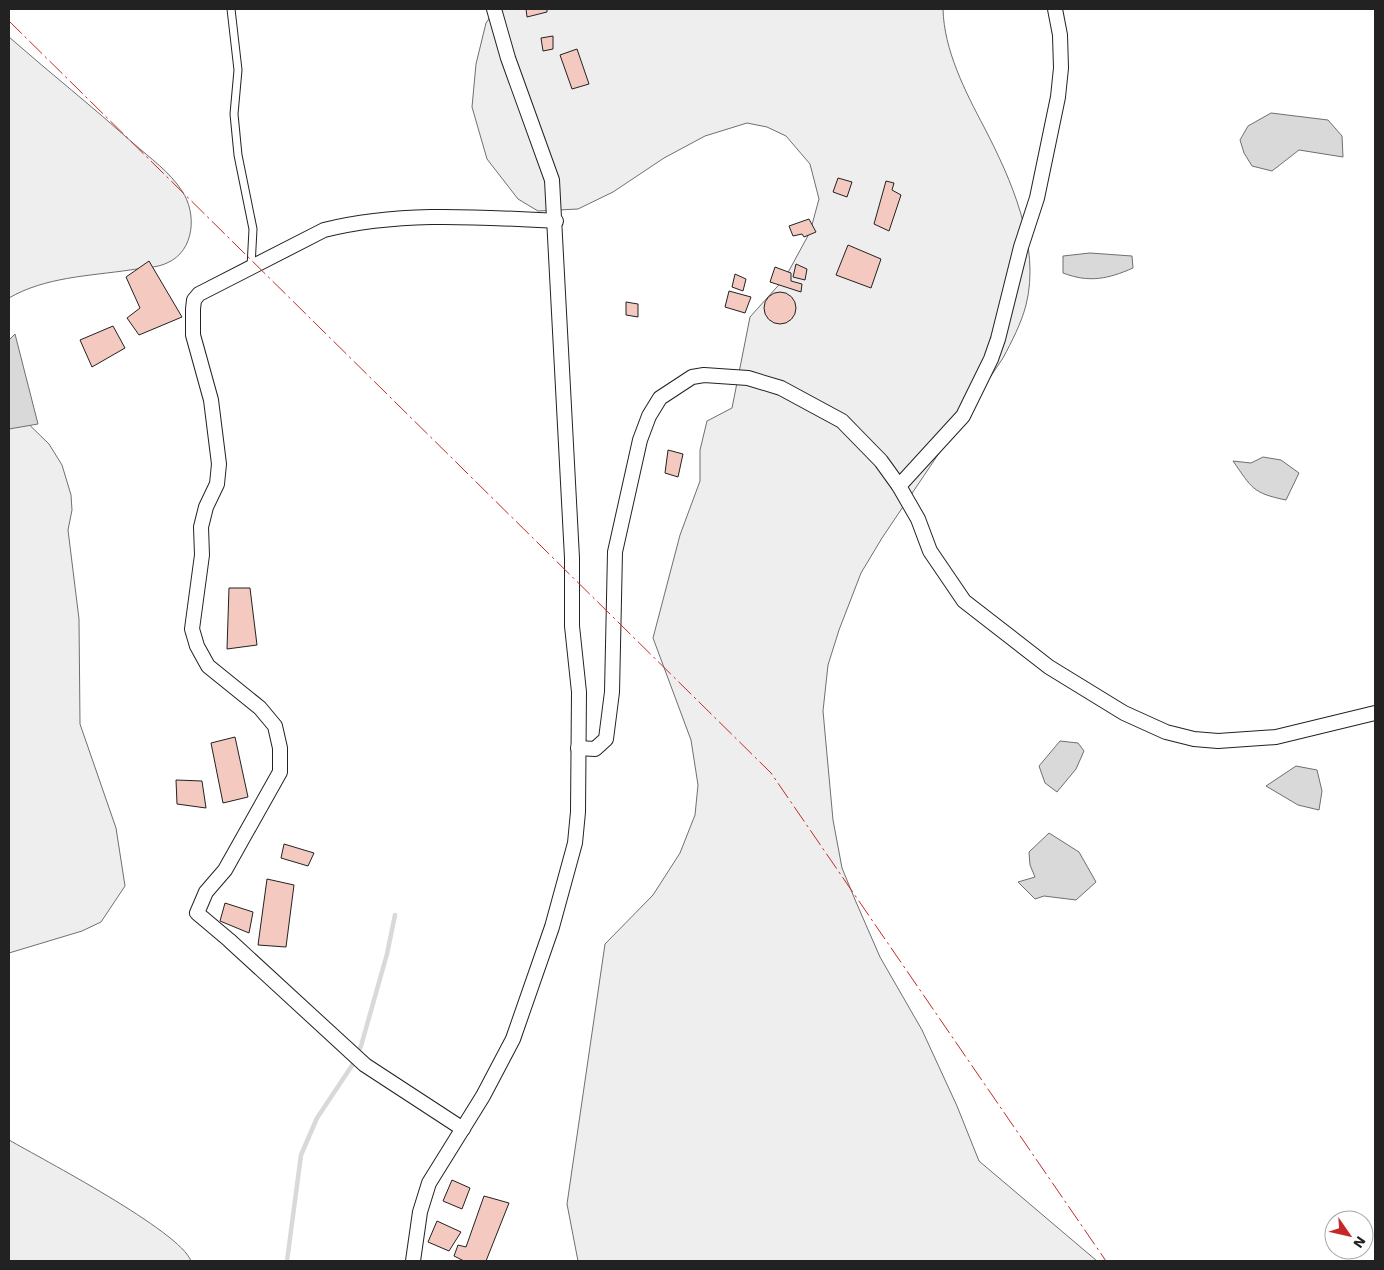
<svg xmlns="http://www.w3.org/2000/svg" width="1384" height="1270" viewBox="0 0 1384 1270" font-family="'Work Sans',sans-serif">
	<style>
		.green { fill: #eee; stroke: #6f6f6f }
		.water { fill: #d9d9d9; stroke: #6f6f6f }
		.lines { fill: none; stroke-linecap: round; stroke-linejoin: round }
		.stream { stroke: #d9d9d9; stroke-width: 4.5 }
		.building { fill: #f3c9c0; stroke: #222 }
		.lane-casing { stroke: #222; stroke-width: 9 }
		.street-casing { stroke: #222; stroke-width: 16 }
		.lane { stroke: #fff; stroke-width: 7 }
		.street { stroke: #fff; stroke-width: 14 }
		.power { stroke: #c62828; stroke-width: 1; stroke-dasharray: 18 4 2.5 4; stroke-linecap: butt }
	</style>
	<rect width="100%" height="100%" fill="#fff"/>
	<g class="green">
		<path d="M496 9H943C944 50 965 91 984 127 1011 179 1041 246 1026 305 1021 324 1012 341 1003 358L882 538 861 573 839 630 828 665 823 711 833 820 842 868 856 902 880 957 922 1030 957 1106 979 1161 1097 1261H578L567 1204 605 944 653 895 680 853 695 815 698 785 691 740 653 638 680 535 700 481V450L707 421 732 408 750 317 785 278 810 232 819 199 810 164 786 136 767 127 747 123 705 136 664 158 613 192 578 209 538 211 518 199 487 159 472 107 476 64 486 23Z"/>
		<path d="M9 37C50 73 93 107 133 143 150 158 170 172 182 191 197 213 195 251 167 263 157 268 141 268 130 270 89 276 45 277 9 298Z"/>
		<path d="M9 405 49 444 62 465 71 495 72 510 68 530 79 619 80 724 116 828 125 886 101 922 82 931 9 953Z"/>
		<path d="M9 1140C42 1159 180 1231 191 1261H9Z"/>
	</g>
	<g class="water">
		<path d="M1271 113 1328 120 1342 136 1343 157 1299 150 1272 171 1252 166 1244 153 1240 140 1248 126Z"/>
		<path d="M1090 253 1132 256 1133 268C1108 279 1089 283 1063 273V256Z"/>
		<path d="M15 334 38 424 9 429V340Z"/>
		<path d="M1263 457 1281 460 1299 473 1286 500C1252 493 1252 488 1233 461L1251 463Z"/>
		<path d="M1060 741 1078 743 1084 751 1076 769 1057 792 1045 783 1039 766Z"/>
		<path d="M1296 766 1317 770 1322 791 1319 810 1298 805 1266 786Z"/>
		<path d="M1049 833 1079 852 1096 882 1076 900 1044 896 1035 899 1018 882 1035 877 1030 865 1029 852Z"/>
	</g>
	<g class="lines">
		<path class="stream" d="M287 1261 301 1155 317 1118 353 1064 361 1046 387 954 395 915"/>
	</g>
	<g class="building">
		<path d="M526 9H547V12L527 17Z"/>
		<path d="M553 36V49L543 51 541 38Z"/>
		<path d="M577 49 589 84 572 89 560 55Z"/>
		<path d="M838 178 852 182 847 197 833 192Z"/>
		<path d="M886 181 894 183 892 190 901 195 889 231 874 224Z"/>
		<path d="M809 219 816 232 804 237 802 234 793 236 789 226Z"/>
		<path d="M848 245 881 259 871 288 836 275Z"/>
		<path d="M149 261 182 317 139 335 127 318 140 308 126 277Z"/>
		<path d="M796 264 807 269 805 280 793 277Z"/>
		<path d="M775 267 791 273V281L802 284 801 292 770 282Z"/>
		<path d="M735 274 746 279 743 291 732 287Z"/>
		<path d="M729 291 751 297 745 313 725 307Z"/>
		<circle cx="780" cy="308" r="16"/>
		<path d="M626 302 638 304V317L626 315Z"/>
		<path d="M113 326 125 348 92 367 80 340Z"/>
		<path d="M668 450 683 454 678 477 665 473Z"/>
		<path d="M229 588H250L257 645 227 649Z"/>
		<path d="M235 737 248 797 223 803 211 743Z"/>
		<path d="M176 780 202 781 206 808 177 804Z"/>
		<path d="M284 844 314 853 308 866 281 858Z"/>
		<path d="M267 879 294 885 286 947 258 945Z"/>
		<path d="M225 903 253 912 249 933 220 921Z"/>
		<path d="M452 1180 470 1188 462 1209 443 1201Z"/>
		<path d="M484 1196 509 1203 486 1261H464L454 1256 458 1245 466 1247Z"/>
		<path d="M437 1221 461 1232 449 1251 428 1242Z"/>
	</g>
	<g class="lines">
		<g class="lane-casing">
			<path id="lane" d="M231 9 238 70 234 114 238 155 253 229 251 267"/>
		</g>
		<g class="street-casing">
			<g id="street">
				<path d="M899 486 963 416 991 359 998 339 1021 247 1037 198 1058 97 1061 68 1060 35 1055 9"/>
				<path d="M578 748 595 749 606 739 612 692 615 552 640 440 649 416 660 398 692 377 704 375 748 378 781 388 842 421 881 461 899 486 918 519 930 551 964 601 1049 667 1124 713 1166 732 1194 739 1218 741 1276 737 1375 713"/>
				<path d="M463 1129 365 1065 229 940 197 913 206 892 225 870 280 772V748L275 726 260 708 208 666 197 646 192 629 202 555 201 527 206 507 217 484 219 464 211 400 193 335V309L194 300 199 294 324 230C400 211 478 217 556 221"/>
				<path d="M413 1261 420 1212 429 1183 483 1096 513 1039 552 927 575 843 578 812 579 692 572 626V558L552 180 508 58 494 9"/>
			</g>
		</g>
		<use href="#lane" class="lane"/>
		<use href="#street" class="street"/>
		<path class="power" d="M9 21 771 773 1106 1261"/>
	</g>
	<rect width="1384" height="1270" fill="none" stroke="#222222" stroke-width="20"/>
	<g transform="translate(1349 1235) rotate(124)"><circle r="24" fill="#ffffff" stroke="#a7a7a7"/>
	<path d="M0-4L9 19L0 12L-9 19Z" fill="#c62828"/>
	<text y="-8" font-size="14" font-weight="bold" text-anchor="middle" fill="#222222">N</text>
	</g>
</svg>
